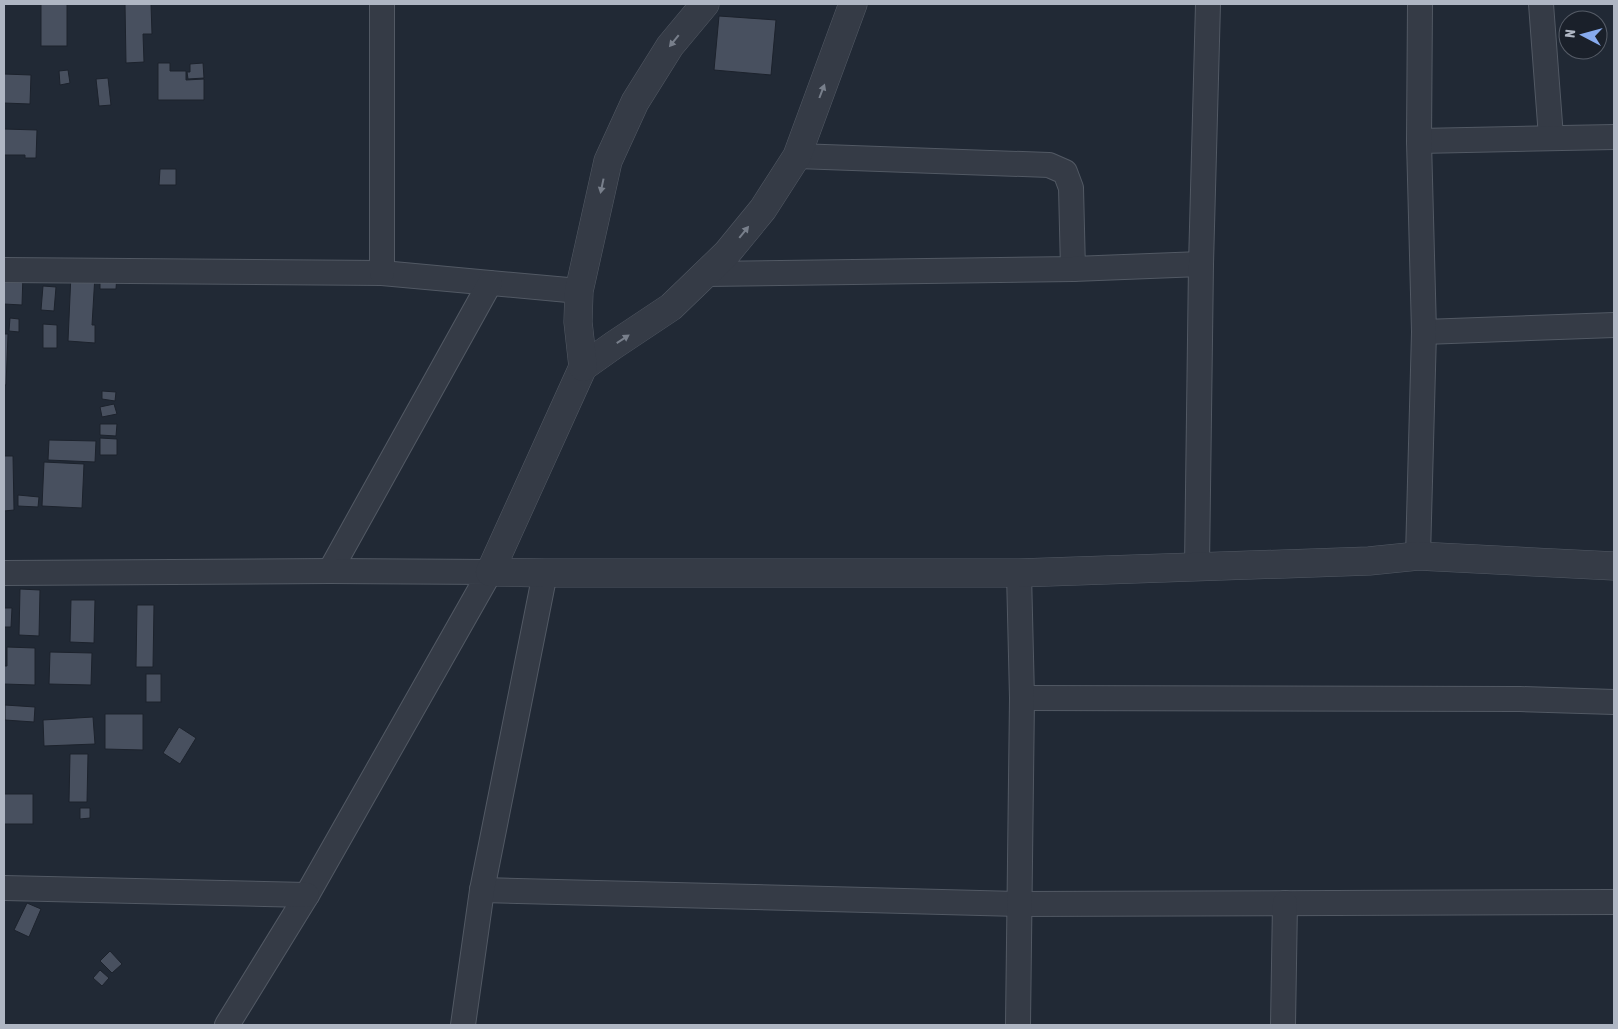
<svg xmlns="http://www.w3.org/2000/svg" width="1618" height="1029" viewBox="0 0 1618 1029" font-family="'Asap Condensed',sans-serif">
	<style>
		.building { fill: #48505f; stroke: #1c222c }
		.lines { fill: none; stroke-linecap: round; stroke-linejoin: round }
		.minor-casing { stroke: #525964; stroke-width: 26 }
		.tertiary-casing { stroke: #525964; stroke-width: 29 }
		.minor { stroke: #353b46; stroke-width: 24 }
		.tertiary { stroke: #353b46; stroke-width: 28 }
		.oneway { fill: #787f8b }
	</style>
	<rect width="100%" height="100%" fill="#212935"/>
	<g class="building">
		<rect x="41" y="4" width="26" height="42"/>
		<path d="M125 4H151L152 34H143L144 62 126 63Z"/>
		<path d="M719 16 776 20 771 75 714 70Z"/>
		<path d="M158 63H170V71H186V80L204 79V100H158Z"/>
		<path d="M203 63 204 78 188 79 187 72H190V64Z"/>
		<path d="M68 70 70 83 60 85 59 71Z"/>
		<path d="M4 74 31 75 30 104 4 103Z"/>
		<path d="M108 78 111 105 99 106 96 79Z"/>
		<path d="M4 129 37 130 36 158H25V155H4Z"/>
		<path d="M160 169H176V185H159Z"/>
		<path d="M4 273 23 274 22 305 4 304Z"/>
		<path d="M71 274 95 275 92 325H95V343L68 341Z"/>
		<path d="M100 274H117L116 289H100Z"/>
		<path d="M43 286 56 287 54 311 41 310Z"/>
		<path d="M10 318 19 319V332L9 331Z"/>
		<path d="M43 324 57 325V348H43Z"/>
		<path d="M4 334H8L6 385H4Z"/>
		<path d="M102 391 116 392 115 401 102 399Z"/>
		<path d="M114 404 117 414 102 417 100 407Z"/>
		<path d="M100 424H117L116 436 100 435Z"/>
		<path d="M100 438 117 439V455H100Z"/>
		<path d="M49 440 96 441 95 462 48 460Z"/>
		<path d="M4 456H13L14 510 4 511Z"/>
		<path d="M44 462 84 464 82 508 42 506Z"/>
		<path d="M18 495 39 497 38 507 18 506Z"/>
		<path d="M20 589 40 590 39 636 19 635Z"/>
		<path d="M71 600H95L94 643 70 642Z"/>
		<path d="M137 605H154L153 667H136Z"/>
		<path d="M4 608H12L11 627H4Z"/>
		<path d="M7 647 35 648V685L4 684V666H7Z"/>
		<path d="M50 652 92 653 91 685 49 684Z"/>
		<rect x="146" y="674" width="15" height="28"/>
		<path d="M5 705 35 707 34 722 5 720Z"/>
		<path d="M105 714H143V750L105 749Z"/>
		<path d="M93 717 95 744 44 746 43 720Z"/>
		<path d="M179 727 196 738 180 764 163 753Z"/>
		<path d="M70 754H88L87 802H69Z"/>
		<rect x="4" y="794" width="29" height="30"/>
		<path d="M80 808H90V818L80 819Z"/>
		<path d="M27 903 41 909 29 937 14 930Z"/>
		<path d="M110 951 122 964 112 973 100 961Z"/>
		<path d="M100 970 109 978 102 986 93 978Z"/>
	</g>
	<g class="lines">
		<g class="minor-casing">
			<g id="minor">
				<path d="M1541 4 1551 137"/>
				<path d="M1419 141 1614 137"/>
				<path d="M797 156 1049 165 1065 172 1071 188 1073 269"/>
				<path d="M4 270 382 273 579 291"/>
				<path d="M382 273V4"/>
				<path d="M706 274 1073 269 1201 264"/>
				<path d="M1424 332 1614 325"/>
				<path d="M1418 556 1424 332 1419 141 1420 4"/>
				<path d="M1197 566 1201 264 1208 4"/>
				<path d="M330 571 490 283"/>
				<path d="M4 573 330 571 490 572 307 895 227 1025"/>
				<path d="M1022 698 1520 699 1614 702"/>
				<path d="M4 888 307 895"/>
				<path d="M482 890 1019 904 1614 902"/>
				<path d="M463 1025 482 890 545 573"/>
				<path d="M1018 1025 1022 698 1019 573"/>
				<path d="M1283 1025 1285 903"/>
			</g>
		</g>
		<g class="tertiary-casing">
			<g id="tertiary">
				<path d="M853 4 797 156 763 209 727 253 671 307 614 345 583 367 490 572 545 573H1019L1369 561 1418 556 1614 566"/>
				<path d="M583 367 578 322 579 291 608 161 635 102 670 46 705 4"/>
			</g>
		</g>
		<use href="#minor" class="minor"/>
		<use href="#tertiary" class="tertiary"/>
	</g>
	<defs><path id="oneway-solid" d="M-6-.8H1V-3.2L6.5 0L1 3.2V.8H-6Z" transform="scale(1.25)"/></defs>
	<g class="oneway">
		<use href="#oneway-solid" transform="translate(674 41) rotate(129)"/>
		<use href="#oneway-solid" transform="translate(822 91) rotate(-69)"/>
		<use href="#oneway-solid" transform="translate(602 186) rotate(102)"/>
		<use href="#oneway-solid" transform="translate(744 232) rotate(-51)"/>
		<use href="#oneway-solid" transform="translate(623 339) rotate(-33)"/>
	</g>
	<rect width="1618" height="1029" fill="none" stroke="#afb6c3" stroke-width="10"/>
	<g transform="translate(1583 35) rotate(276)"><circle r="24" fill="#1a202a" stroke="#565c67"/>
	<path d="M0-4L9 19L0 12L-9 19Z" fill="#87abef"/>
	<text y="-8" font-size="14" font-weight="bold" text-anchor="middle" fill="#afb6c3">N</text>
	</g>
</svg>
